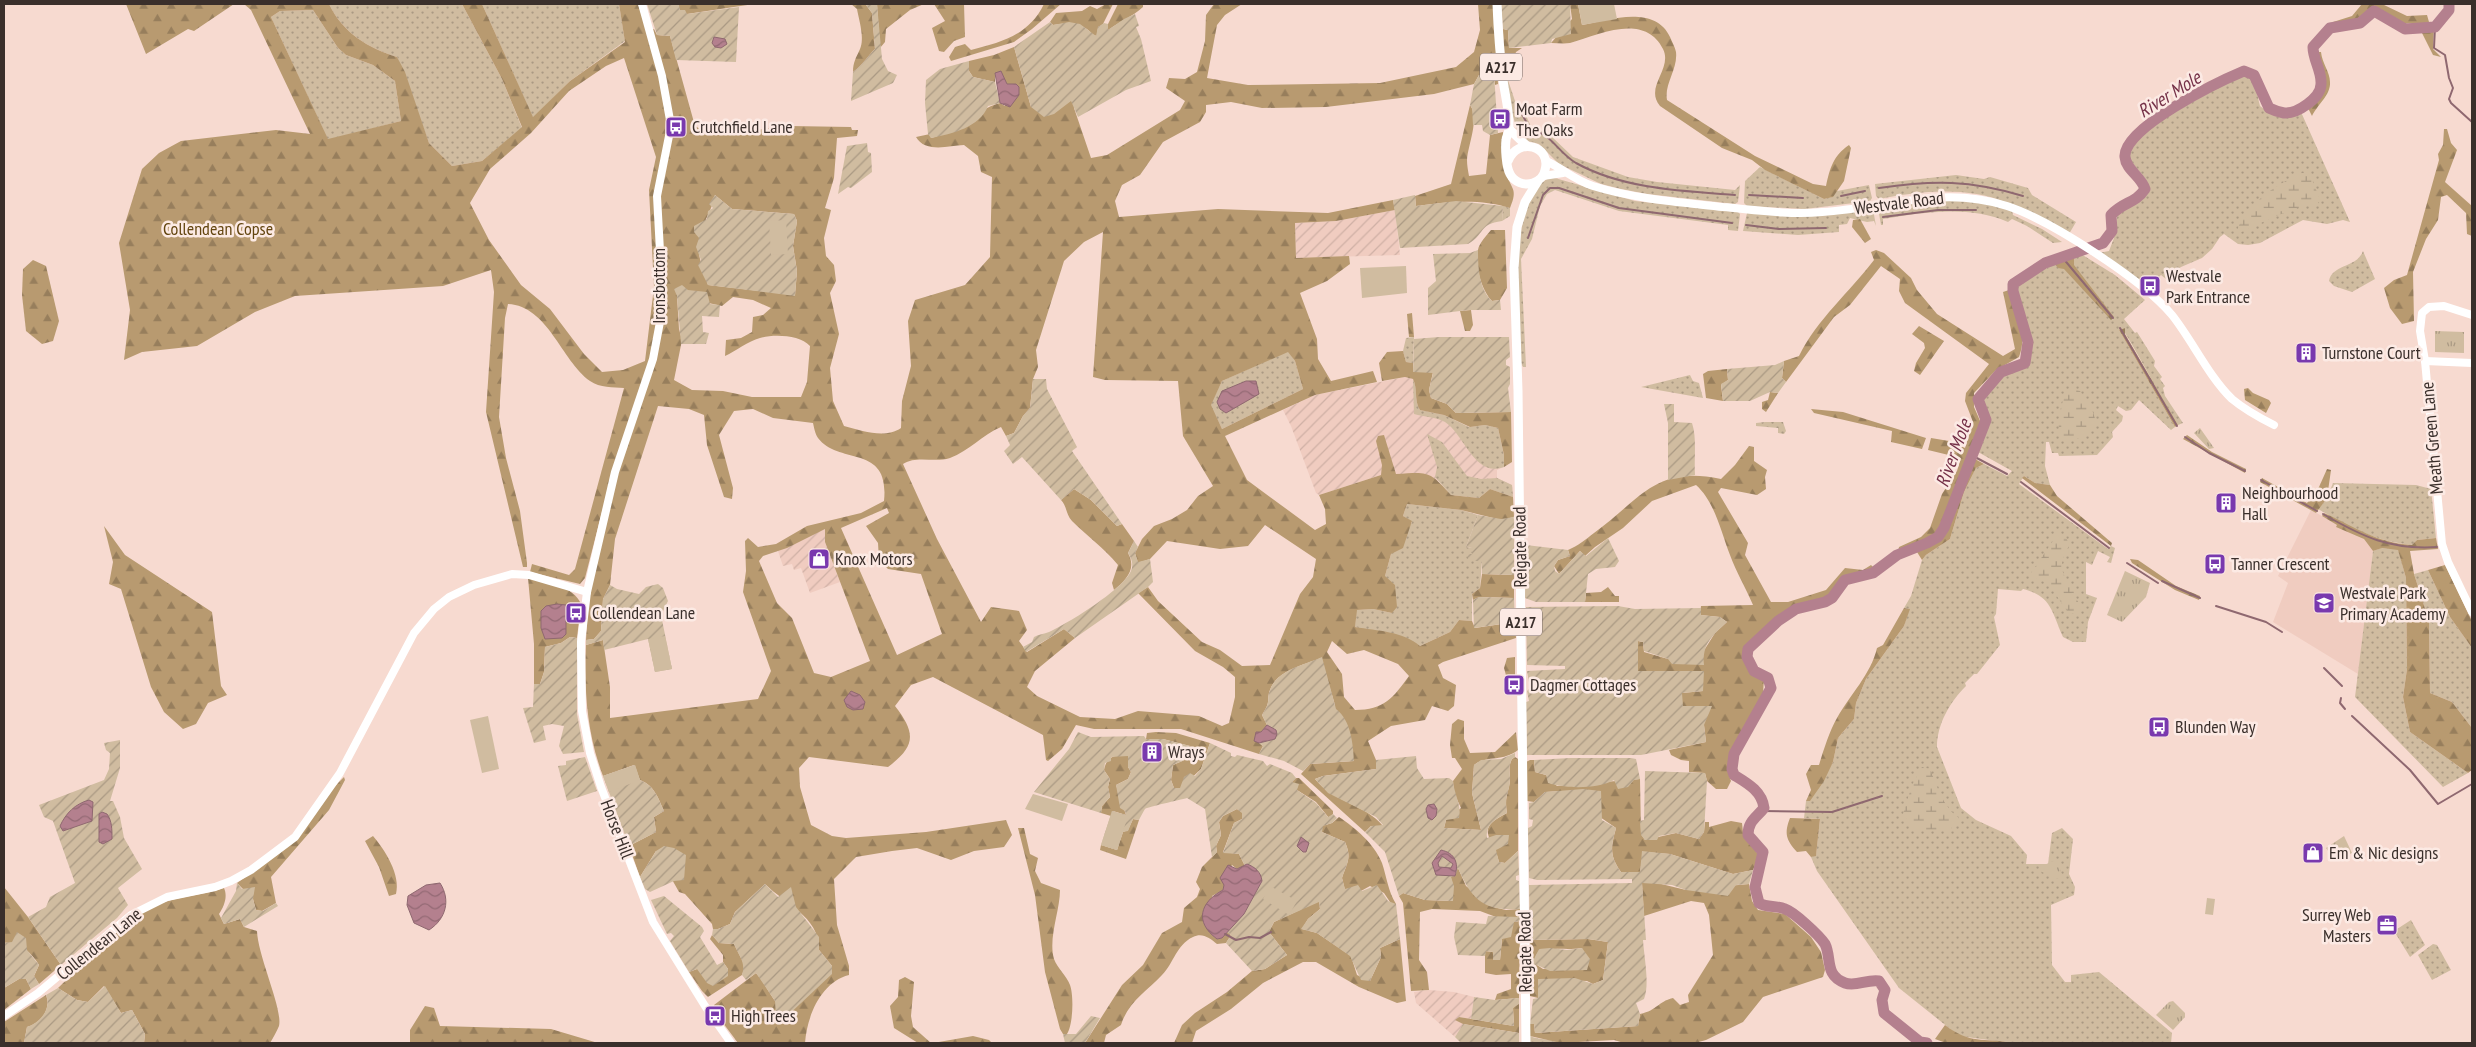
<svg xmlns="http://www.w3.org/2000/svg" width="2476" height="1047" viewBox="0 0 2476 1047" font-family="'PT Sans Narrow',sans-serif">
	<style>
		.built { fill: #f0ccc0 }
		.industrial { fill: url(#industrial-furrows) }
		.grass { fill: url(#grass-dots) }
		.forest { fill: url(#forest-firs); fill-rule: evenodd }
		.wetland { fill: url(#wetland-marsh) }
		.park { fill: url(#park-tufts) }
		.garden { fill: url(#garden-furrows) }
		.pitch { fill: #d0bca0 }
		.water { fill: url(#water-waves); stroke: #8f6870; fill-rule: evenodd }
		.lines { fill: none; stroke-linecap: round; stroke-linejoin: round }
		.stream { stroke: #8f6870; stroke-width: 2 }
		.river { stroke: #b4808e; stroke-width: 11 }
		.secondary { stroke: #fff; stroke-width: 8 }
		.primary { stroke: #fff; stroke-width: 9 }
		.labels { text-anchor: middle; stroke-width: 5; stroke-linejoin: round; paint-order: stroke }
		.shield { fill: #fceae4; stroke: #746762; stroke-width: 1 }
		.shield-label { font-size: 16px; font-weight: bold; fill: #3a2f2b }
		.poi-label { font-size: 18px; fill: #3a2f2b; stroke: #fceae4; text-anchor: start }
		.street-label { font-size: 18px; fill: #3a2f2b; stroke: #fceae4 }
		.park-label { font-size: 18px; fill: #634510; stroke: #fceae4 }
		.water-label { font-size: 19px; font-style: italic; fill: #753148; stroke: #fceae4 }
	</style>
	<defs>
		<pattern id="industrial-furrows" width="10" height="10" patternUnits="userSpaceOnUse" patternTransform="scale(1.25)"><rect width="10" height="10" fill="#f0ccc0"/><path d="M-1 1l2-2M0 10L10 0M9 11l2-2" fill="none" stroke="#cfb0a5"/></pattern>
		<pattern id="grass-dots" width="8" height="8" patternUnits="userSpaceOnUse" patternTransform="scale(1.25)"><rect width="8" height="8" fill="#d0bca0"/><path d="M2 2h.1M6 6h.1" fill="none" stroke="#aa9983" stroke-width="1.8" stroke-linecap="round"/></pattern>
		<pattern id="forest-firs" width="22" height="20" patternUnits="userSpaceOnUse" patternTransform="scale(1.25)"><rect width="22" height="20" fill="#b89a70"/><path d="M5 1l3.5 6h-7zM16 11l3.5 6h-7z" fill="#977e5c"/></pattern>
		<pattern id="wetland-marsh" width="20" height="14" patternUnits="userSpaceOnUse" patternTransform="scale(1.25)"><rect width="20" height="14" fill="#d0bca0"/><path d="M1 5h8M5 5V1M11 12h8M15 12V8" fill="none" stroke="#aa9983"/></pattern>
		<pattern id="park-tufts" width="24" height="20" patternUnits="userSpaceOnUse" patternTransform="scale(1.25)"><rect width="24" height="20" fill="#d0bca0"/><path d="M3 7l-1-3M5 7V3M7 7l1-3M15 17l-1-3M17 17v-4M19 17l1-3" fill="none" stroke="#aa9983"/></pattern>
		<pattern id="garden-furrows" width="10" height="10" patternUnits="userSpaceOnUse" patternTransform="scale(1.25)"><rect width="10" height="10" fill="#d0bca0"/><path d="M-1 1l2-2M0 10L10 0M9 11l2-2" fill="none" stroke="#aa9983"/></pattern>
		<pattern id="water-waves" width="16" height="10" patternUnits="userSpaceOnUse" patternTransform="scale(1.25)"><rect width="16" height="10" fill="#b4808e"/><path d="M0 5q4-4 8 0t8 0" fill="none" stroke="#936974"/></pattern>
	</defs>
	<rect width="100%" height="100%" fill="#f7dad0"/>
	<path class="built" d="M2311 510 2364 539 2373 551 2358 674 2273 622 2288 583 2278 576Z"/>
	<g class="industrial">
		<path d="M1395 210 1400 255 1296 258 1295 223 1336 221Z"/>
		<path d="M1405 377 1413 379 1444 415 1504 467 1497 470V478L1512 485 1513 497 1490 489 1396 474 1381 475 1319 495 1316 493 1291 426 1283 410 1315 395Z"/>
		<path d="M825 528V542L840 582 810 593 801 568 794 570 792 564 783 566 778 551Z"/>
		<path d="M1429 990 1454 992 1474 997 1471 1019 1459 1017 1456 1020 1463 1024 1455 1037 1416 1003 1414 992Z"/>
	</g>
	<g class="grass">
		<path d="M329 4H462L502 79 522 128 482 161 452 166 429 143 397 57C368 48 343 33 329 4Z"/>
		<path d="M482 4H619L625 41 570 81 533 118Z"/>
		<path d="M313 10 338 48 346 55 373 65 395 81 401 121 328 140 271 17 280 11Z"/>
		<path d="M1504 68 1515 101 1523 110 1531 126 1550 135 1573 157 1628 177 1657 182 1735 190 1740 185 1738 202 1735 204 1647 194 1621 189 1601 184 1559 164 1539 144 1524 140 1518 133 1508 99Z"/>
		<path d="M2243 76H2249C2257 86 2257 94 2260 106 2272 116 2288 121 2301 112L2350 222 2343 220 2327 224 2303 220 2260 243 2248 245 2238 244 2224 234 2220 237 2212 249 2202 258 2181 267 2166 279 2161 275 2148 287 2099 253 2109 251 2114 238 2118 211 2142 200 2150 191C2148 176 2134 168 2127 155L2131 144 2149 127 2222 85Z"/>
		<path d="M1760 167 1824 199 1832 197 1837 191 1869 185 1872 198 1870 201 1805 209 1747 206 1744 203 1745 181Z"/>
		<path d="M1956 175 1984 179 1990 177 2028 188 2032 195 2076 222 2069 234C2048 223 2028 212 2007 203 1967 186 1921 191 1879 199L1876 196 1875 184Z"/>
		<path d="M1549 178H1555L1635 201 1738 212 1740 214 1738 231 1728 230V225L1619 211 1555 190 1547 194 1540 206 1532 239 1521 259 1526 367H1523C1517 356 1520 337 1519 325 1518 290 1511 196 1549 178Z"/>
		<path d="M1932 199 1985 203 2012 211 2013 215 2042 229 2062 242 2053 243 2027 226 2012 219 2008 222C1969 205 1924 212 1883 219V225H1881L1878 208Z"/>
		<path d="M1503 206 1510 208V216L1502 221Z"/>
		<path d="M1873 209 1876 226 1874 221 1867 222 1850 218 1847 224 1839 225V232L1798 235 1743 231 1747 213 1820 216Z"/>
		<path d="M2363 251 2375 279 2352 292 2334 286 2329 281C2332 264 2357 268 2363 251Z"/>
		<path d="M2081 254 2115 275 2145 300 2124 319 2135 333 2137 332 2155 361 2154 366 2162 377 2160 379 2165 386 2163 388 2165 396 2183 423 2178 425C2159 395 2144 364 2125 333V328L2119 330 2175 427 2171 430 2139 400 2131 410 2126 411 2118 406 2116 410 2123 416 2122 421 2112 432 2113 437 2097 455 2059 456 2058 453H2052L2049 442H2046L2045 466 2050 485 2035 483 2024 476 2019 484 2108 549 2111 546 2115 548 2111 563 2107 562 2110 557 2098 551 2092 565 2086 562V594L2097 598 2088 622 2086 642H2073L2063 637C2052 613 2052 596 2023 589L2021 591 1998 589 1996 614 1994 617 2000 645 1977 674H1974L1965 683 1966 686C1950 702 1937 724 1937 747L1961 808 1976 820 2011 836 2027 855 2026 864H2048L2052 833 2062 828 2073 839 2069 874 2075 887 2074 895 2051 905 2052 965 2065 982H2071V975L2099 972 2172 1033 2171 1043H2011L1959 1036 1899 988 1817 871 1811 857 1816 855 1820 819 1804 818 1806 801 1810 800 1833 762 1838 738 1854 719 1856 703 1866 679 1904 626 1909 609 1904 608 1911 596 1922 560 1926 555 1950 539 1964 492 1976 468 1984 464 2007 476 2012 471 1978 452 1989 424C1988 417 1982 409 1982 402 1983 381 2009 371 2025 367 2041 341 2021 315 2017 287 2036 271 2058 263 2081 254Z"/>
		<path d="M1414 337 1413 363 1406 362 1403 351 1406 338Z"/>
		<path d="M1288 351 1295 361 1303 389 1222 429 1210 405 1222 381Z"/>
		<path d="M1690 375 1693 381 1699 383 1703 398 1641 387Z"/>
		<path d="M1413 379C1418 389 1414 401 1420 410L1444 415 1469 427 1485 425 1498 428 1504 455V467C1474 478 1465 435 1445 422 1436 417 1424 417 1414 414Z"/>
		<path d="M1765 422H1783L1786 431 1784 434 1778 433V428L1756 426V423Z"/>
		<path d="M1427 434 1442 442 1467 476 1481 479 1497 478 1512 485 1513 497 1490 489 1479 498 1451 495 1435 477 1437 467Z"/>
		<path d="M2333 483 2416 485 2431 489 2436 538 2417 540 2413 545C2377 542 2349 527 2318 509L2327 498Z"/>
		<path d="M1407 504 1461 510 1478 515 1466 547 1472 548V555L1468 554 1482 561 1480 588 1472 594V621L1459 620 1450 632 1420 646 1355 627 1356 610 1373 609 1392 613 1385 576 1391 554 1412 522 1403 516Z"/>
		<path d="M2381 548 2398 549 2406 578 2407 669 2403 697 2410 732 2468 773 2443 787 2355 697 2373 551Z"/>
		<path d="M2428 570 2450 617 2472 648V728L2452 702 2430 693 2429 621 2414 574Z"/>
		<path d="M2411 920 2425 945 2410 957 2394 931Z"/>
		<path d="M2433 944 2437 945 2451 970 2432 980 2418 955Z"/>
		<path d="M1530 1036C1540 1041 1552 1038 1561 1043H1530Z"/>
	</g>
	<g class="forest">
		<path d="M126 4H234L194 31 188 29 146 54Z"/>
		<path d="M244 4H329C343 33 368 48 397 57L405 72 429 143 452 166 482 161 522 127 502 79 462 4H482L533 117 570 81 625 42 619 4H638L647 31 654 29 657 35 670 36 695 126 711 135 790 126 851 127 852 130H858L857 136 837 138 834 178 825 208 831 210 824 238 826 256 834 265 836 281 830 293 839 334 830 368 833 401 844 426C863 431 885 439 901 428L902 401 911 366 908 321 915 300 965 285 990 257 992 177 981 172 978 156 964 145C948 146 925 153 916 137L930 134 931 138C957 133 974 110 1000 103L1005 106 1007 84 995 73V82L973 77 969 71V61L994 55 1014 47 1031 107 1080 93 1074 108 1091 158 1107 155 1180 110 1185 101 1166 88 1169 78 1185 79 1197 72 1205 41 1206 15 1214 4H1242L1225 15 1217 25 1207 78 1248 85 1380 83 1456 67 1474 52 1480 30 1478 4H1493L1498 84 1495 85 1494 75H1479L1474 84 1434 94 1326 107 1262 108 1231 102 1206 105V112L1200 122 1163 142 1140 175 1122 185 1115 201 1119 217 1218 209 1328 213 1393 200 1395 210 1336 221 1295 223 1296 258 1349 256 1350 264 1327 281 1300 293 1317 339 1318 359 1331 381 1373 371 1377 382 1315 395 1225 436 1247 480 1315 530 1326 524 1325 509 1319 495 1381 475 1382 465 1376 441 1378 436 1384 435 1396 474C1428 472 1429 470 1451 495L1479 498 1490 489 1513 497 1514 517 1501 520 1461 510 1407 504 1403 516 1412 521 1403 548 1391 554 1385 576 1395 585 1397 607 1392 613 1373 609 1357 610 1355 627C1378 631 1402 631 1420 646L1450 632 1459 620 1472 621 1475 628 1515 622 1516 638 1443 662 1438 665 1443 678 1456 685 1454 706 1448 711 1432 706 1425 720 1391 726 1368 741 1376 760V769L1323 776 1315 779C1333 802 1365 804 1383 826H1371L1365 832 1301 774 1310 764 1354 761 1334 727 1335 705 1321 658C1304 665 1277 670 1270 690 1266 700 1272 700 1262 715L1267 725 1261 732 1259 743 1263 746 1259 754 1181 729H1094L1076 725 1062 749 1048 761 1046 760 1043 735 933 677 911 685 895 706C916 733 916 746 888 767L809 757 799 768 800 787 811 825 832 836 846 838 926 832 1006 820 1012 835 1004 847 974 851 951 860 917 848 892 851 856 857 834 879 837 925 849 966V975C821 982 807 1016 805 1043H738L714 1011V1005L756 973C764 982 768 991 775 1001L832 966 819 950C820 917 785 904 765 884L735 912 730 924 718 929H713L712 924 685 894 679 892 656 851 640 877 629 846 656 832 654 817 664 811C658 798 655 786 640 780L634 765 603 776C587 734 584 691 586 645L603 640 610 687V718L758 699 771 671 743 592 746 571 745 541 748 538 758 547 776 544 807 526 861 513 884 501C890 443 839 466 818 438 815 434 814 427 813 423L773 418 753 409 734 411 719 435 733 488 732 499 724 497 707 445 704 415 689 409 658 406 615 539 610 585 603 599 601 631 594 639 586 640 588 605 603 508 585 578 580 584 530 572 532 564 569 575 575 569 624 388C613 387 600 388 590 381 561 360 548 306 508 304L505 318 499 417 506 458 520 511 527 563V567H523L486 412 494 292 491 270 443 286 295 296 255 312 197 346 142 352 124 360 130 310 119 243 142 169 159 153 181 141 276 130 310 134 251 10ZM313 10 338 48 346 55 373 65 395 81 401 121 328 139 271 17 280 11ZM624 58 656 157 649 190 654 287 645 361 623 370 602 372 584 354 550 309 521 285 489 240 470 203 490 169 531 133 569 91 606 66ZM715 195 732 209 794 214 797 221 793 246 797 271 795 295 708 285C704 271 696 254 699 239 702 223 712 211 715 195ZM1103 232 1093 377 1105 380 1178 381 1183 436 1213 486 1198 496 1187 510 1172 519 1154 526 1142 539 1135 553 1138 563 1150 559 1167 541 1220 549 1248 546 1265 525 1316 559 1313 577 1300 594 1270 665 1242 666 1220 650 1202 642 1158 601 1148 587 1138 593 1195 651 1223 667 1235 677V697L1229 723 1222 726 1199 716 1138 711 1115 719 1080 717 1037 696 1027 687 1035 671 1075 638 1064 629 1027 652 1019 641 1027 630 1019 611 991 607 981 622 937 539 903 464C917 455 934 463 950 458 969 451 982 435 1001 427L1006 436 1014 433 1023 416 1030 408 1033 379 1038 367 1036 350 1064 261 1084 242ZM677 296 722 306 733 297 753 300 771 308 763 315 753 317 752 332 741 338 726 340 725 356C736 351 748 341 760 338 774 334 800 335 810 346L807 382 801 397H752L723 391 692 390 674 380 682 340 679 329ZM1288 352 1295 361 1303 389 1222 429 1211 405 1222 381ZM887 508 889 513 866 526 878 543 879 560 888 569 921 574 942 634 897 655 841 528ZM825 529V542L870 661 831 677 814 673 792 618 777 603 759 561 763 556 787 548ZM1332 641 1347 654 1364 650 1398 664 1409 676C1393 698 1384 710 1355 710L1344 697 1342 674 1327 652Z"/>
		<path d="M683 4H754L687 14 680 10 678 5Z"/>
		<path d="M851 4 866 5 872 13 875 49C868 56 861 67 853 72 853 62 856 58 860 49 865 39 859 20 857 9Z"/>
		<path d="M877 4H924L910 10 886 29 885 42 880 48Z"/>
		<path d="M930 4H964L965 37 954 41 944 52 939 51 932 28 945 21 934 4Z"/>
		<path d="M1044 4H1061L1032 29 1014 42 951 61 949 57 955 47 965 44 971 50C1002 42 1029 35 1044 4Z"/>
		<path d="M1106 4H1113L1103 24 1098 27 1097 36 1093 35C1083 22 1068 23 1053 25L1050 22 1056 13 1082 11 1090 6 1097 9Z"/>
		<path d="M1118 4H1143V7C1132 17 1119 22 1108 30V24Z"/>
		<path d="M1570 4H1578L1582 25C1608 20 1655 4 1670 37 1672 42 1675 47 1676 52 1678 69 1664 84 1667 100L1755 156 1813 184 1826 186C1830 168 1833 156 1849 145L1851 148 1844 181 1833 197 1824 199 1765 170 1752 160 1722 148 1660 106C1644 87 1673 69 1663 49 1644 12 1599 35 1570 43 1564 44 1557 43 1551 43L1572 19Z"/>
		<path d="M2362 4H2382L2407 16 2427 15 2429 22 2434 25 2433 49 2441 57 2433 55 2422 33H2404L2416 29 2415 23 2400 24 2376 8 2369 9 2360 18 2335 24 2333 22 2352 16Z"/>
		<path d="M1503 29 1508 30 1509 48H1522L1516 52 1508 73 1504 68Z"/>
		<path d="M2319 52H2321C2322 63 2330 72 2330 82 2331 95 2317 105 2312 116L2308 108C2328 89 2329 82 2317 56Z"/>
		<path d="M1470 105C1480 119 1468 144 1467 160 1467 165 1468 171 1469 176L1486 174 1490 135 1503 132C1504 145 1503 159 1506 171 1510 190 1519 187 1510 208 1479 198 1447 202 1416 206L1415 196 1451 184Z"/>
		<path d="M2444 129H2447L2451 143 2457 150 2445 182 2472 206V236L2467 234 2466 213 2447 195 2441 197 2438 220 2426 239 2413 272 2414 321 2402 324 2390 308 2384 288 2394 280 2407 275 2439 160 2438 154 2443 145Z"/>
		<path d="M1860 219 1871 239 1865 243 1852 227 1853 220Z"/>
		<path d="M1491 230H1505L1507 288 1500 300 1492 301C1482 291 1474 265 1478 250 1479 243 1487 235 1491 230Z"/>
		<path d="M1876 250 1884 253 1911 278 1917 290 1937 314 2003 356 2015 349 2003 292 2009 290C2017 312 2028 334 2019 357L1996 370 1974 393V407L1981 423 1936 535 1922 543 1898 552 1899 547 1921 537 1930 528 1942 494 1957 471 1961 458 1928 450 1931 438 1949 441 1965 448 1973 422 1965 401 1966 393 1989 364 1905 303 1899 291 1900 279 1881 266 1850 305 1834 317 1786 382 1782 378 1784 361 1799 356C1818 318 1849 293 1874 260L1871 252Z"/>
		<path d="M2074 256V265L2114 317 2111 320 2064 269 2058 268 2055 264Z"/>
		<path d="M33 260 46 266 59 321 53 341 42 344 26 331 22 295 23 269Z"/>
		<path d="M1471 310 1473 325 1470 331H1465L1460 311Z"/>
		<path d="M1412 313 1414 337H1409L1407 314Z"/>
		<path d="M1919 326 1944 341 1920 375 1914 371 1916 363 1925 348 1924 343 1912 334Z"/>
		<path d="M2125 328V334L2178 425 2175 427 2119 330Z"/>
		<path d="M1403 351 1406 362 1413 363V372H1433L1429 390 1431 398 1447 404 1456 413 1511 412 1512 462 1504 467V455L1498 428 1485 425 1470 427 1444 415 1420 410C1414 401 1418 389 1413 379L1405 377 1382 381 1379 363 1387 352Z"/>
		<path d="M1727 369 1728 380 1721 385 1723 401 1706 398 1703 374 1708 371Z"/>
		<path d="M2248 388 2253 393 2269 400 2271 403 2266 413 2245 400 2244 389Z"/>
		<path d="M1770 392 1778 393 1766 412 1762 409V402L1768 400Z"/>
		<path d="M1811 409 1843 412 1926 438 1922 449 1891 442 1892 431 1814 413Z"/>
		<path d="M2187 435 2212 452 2246 469 2245 473 2183 439Z"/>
		<path d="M1749 446 1754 447V461L1767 470 1765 477 1766 489 1757 495 1721 488 1718 492 1748 543 1745 555 1771 602H1788L1826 590 1845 568 1863 570 1871 565 1874 568C1862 577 1853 571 1842 578 1835 582 1834 592 1828 596 1819 603 1805 602 1795 607 1779 616 1778 618 1766 630 1761 635 1755 638 1751 642 1736 659 1750 672 1764 681 1763 687 1764 695 1761 700 1751 726 1719 752 1731 781L1727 789H1716L1707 781 1705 773 1689 772V761L1681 760 1671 755 1669 750 1706 742 1704 725 1682 706V693L1703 691 1652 672 1637 671 1638 641 1643 642 1644 652 1668 659 1703 652 1715 633 1727 622 1720 617 1700 615 1701 606 1753 605C1746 588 1736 572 1730 555 1721 532 1715 502 1696 485L1652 501 1623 528 1595 547 1585 556 1580 551 1559 574 1554 566 1558 560 1570 556 1568 550C1578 546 1586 539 1594 533 1641 499 1655 465 1721 479L1735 465Z"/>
		<path d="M1975 459 1984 464 1976 468 1964 492 1950 539 1926 555 1922 560 1917 552 1930 545 1949 528 1964 481Z"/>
		<path d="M2327 469 2331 470 2327 498 2316 513 2260 482 2262 478 2307 503 2319 487Z"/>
		<path d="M2024 476 2035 483 2050 485 2057 496 2112 543 2111 546 2022 478Z"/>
		<path d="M1074 489 1091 500 1117 526 1122 524 1134 541 1128 553C1137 569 1126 580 1114 590L1112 583 1118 565C1104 548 1087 536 1072 521 1066 515 1067 506 1061 500Z"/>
		<path d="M2324 513C2358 528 2374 542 2412 545L2417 540 2436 538 2438 549 2410 551 2414 574 2429 621 2430 693 2452 702 2472 728V770L2468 773 2410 732 2403 697 2407 669 2406 578 2398 550 2382 548 2373 551 2364 539 2336 527 2337 525 2322 516Z"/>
		<path d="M104 526 125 555 212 612 221 686 227 695 208 703 196 724 183 729 164 712 151 687 121 589 109 584 113 562Z"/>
		<path d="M2130 559 2138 560 2176 586 2200 596 2199 600 2175 590 2132 563Z"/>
		<path d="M2445 565 2472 621V648L2450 617 2428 570Z"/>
		<path d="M1482 574 1514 575V598L1479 597 1473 600 1472 594 1480 588Z"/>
		<path d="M528 578C546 582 574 586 581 604L577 638 570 637 561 643 545 647 544 672 540 684H534V644Z"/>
		<path d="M1608 587 1615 596H1619V602H1585L1586 593 1601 592Z"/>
		<path d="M1904 608 1910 609 1904 626 1866 679 1856 703 1854 719 1838 738 1833 762 1824 781 1810 801H1806L1811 790 1806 774 1811 765H1819C1824 749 1829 732 1837 718 1850 695 1871 674 1877 648L1883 645Z"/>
		<path d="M1515 657V680L1507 679 1504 668 1507 658Z"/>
		<path d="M1458 719 1464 721V739L1470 753 1495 752 1516 732 1518 750C1503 762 1487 755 1474 765L1472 793 1481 830 1444 828 1446 820 1461 808 1454 793 1453 781 1462 769 1455 758H1452L1450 745 1452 724Z"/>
		<path d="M1156 732 1176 733 1210 743 1201 769 1181 788H1174L1171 780 1173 765 1194 756 1190 746 1163 739H1146L1147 733Z"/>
		<path d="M1119 755 1128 756V767L1131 772 1128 779 1116 785 1126 815 1113 811 1111 816 1101 813 1102 806 1110 797 1108 787 1110 779 1104 770C1106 760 1110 757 1119 755Z"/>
		<path d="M1515 757 1518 759V851L1505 863 1499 862C1493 836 1473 830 1507 813 1504 796 1509 793 1510 780 1510 771 1508 767 1512 759Z"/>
		<path d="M1530 760H1534L1535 772 1546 775 1557 786 1640 779 1641 834 1645 840 1676 833 1699 839 1704 832 1705 822H1709V827L1731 821 1742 823 1743 832 1759 856 1753 870 1733 874 1670 854 1643 852 1640 872H1621C1609 855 1611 847 1616 828L1562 791 1545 792 1534 802 1527 801 1526 762Z"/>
		<path d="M344 777 345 780 329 810 271 877 276 903 262 911 256 910 253 899 237 883 282 851 295 837 324 797Z"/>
		<path d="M1296 778H1299L1333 811V814L1329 818 1316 802 1297 790 1292 782Z"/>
		<path d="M1237 809 1243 813 1242 819 1234 823 1223 852 1239 854 1245 866 1237 869 1232 865 1223 890 1212 896V935L1217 939 1222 938 1227 932 1231 935 1226 943 1217 944C1210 938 1202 932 1193 937 1176 945 1174 963 1162 975 1147 991 1128 1002 1121 1025L1106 1035 1104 1043H1085L1122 985 1143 965 1162 933 1182 922 1184 908 1197 897 1200 889 1196 882 1202 867 1217 852 1216 846 1221 835 1219 822 1223 816Z"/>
		<path d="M1339 817C1355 828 1374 843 1382 863 1387 878 1388 891 1396 904L1392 905 1384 893 1370 886 1361 891 1345 890 1342 878C1347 863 1352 858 1345 842L1322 832V826L1332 823Z"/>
		<path d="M1790 818 1820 819 1816 856 1811 857 1806 851 1797 852C1786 840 1784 833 1790 818Z"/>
		<path d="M1133 819 1139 820 1126 859 1100 850 1101 845 1117 850 1123 832 1128 830Z"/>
		<path d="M1018 828H1024L1030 854 1038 858 1035 871 1041 883 1060 890C1060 911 1048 938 1054 959 1057 968 1067 976 1070 985 1074 996 1073 1025 1067 1034H1063L1060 1029 1045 972 1035 895Z"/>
		<path d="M373 836C385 850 401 875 396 894L389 896 379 867 365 841Z"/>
		<path d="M1458 868 1466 886 1493 907 1506 910 1520 909V917H1496L1480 911 1432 909 1420 912 1419 960 1427 972 1429 990 1411 991 1403 903 1399 896 1403 893 1425 900 1453 901 1451 877Z"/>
		<path d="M1653 882 1686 890 1749 884 1752 901 1758 910 1785 914 1811 937 1821 952 1825 970 1823 977 1763 997 1743 1022 1706 1040 1695 1043H1624L1614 1040 1561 1043 1530 1036V1024H1534L1535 1033 1638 1026 1640 1014C1658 1010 1657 1002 1673 998L1680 1005 1689 1002 1688 995 1713 955 1709 915 1704 903 1691 901 1644 916 1642 883Z"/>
		<path d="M4 887 28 917 61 965 39 984 34 976 39 965C31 952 19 941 4 943Z"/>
		<path d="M224 888C228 897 224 906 219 914L224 924 240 919 244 927 257 931C258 957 283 1009 279 1026 277 1031 273 1038 270 1043H144L145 1034 132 1010 121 1013 104 986 88 1002 77 1000 58 988C84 964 123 921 154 906 177 896 201 896 224 888Z"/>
		<path d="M1319 901 1320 909 1308 919 1302 929 1317 933 1351 956 1357 975 1370 981 1381 957 1380 948 1400 939 1406 1001 1397 1003 1359 987 1316 962H1303L1263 983 1231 1009 1196 1031 1192 1043H1174L1182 1025 1195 1013 1227 992 1252 971 1265 969 1287 955 1269 932 1274 922Z"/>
		<path d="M1520 921 1519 998 1495 1000 1497 994 1511 989V974L1496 975 1485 973V951L1493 952 1500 960 1502 939 1514 922Z"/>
		<path d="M712 935 719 943 734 944 745 966 742 975 708 997 702 991 689 972 697 969H728L723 962V955L710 939Z"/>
		<path d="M1588 939 1608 942 1603 980 1593 984 1587 981 1538 979V998L1530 996 1529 967 1537 965 1543 969 1587 970 1582 948C1561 951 1555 945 1536 955L1535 961 1530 964V940Z"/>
		<path d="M905 977 914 982 911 1016 913 1027 931 1043H918L894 1028 890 1006 898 997 899 980Z"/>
		<path d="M19 979H26L31 989 4 1010V988Z"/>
		<path d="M46 995C52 1010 39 1024 27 1027L24 1043H4V1022Z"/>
		<path d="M1516 1004H1519V1033L1463 1024 1455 1020 1459 1017 1514 1026 1513 1008Z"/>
		<path d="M425 1006 434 1008 440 1026 551 1029 598 1043H410V1030Z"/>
		<path d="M1945 1025C1971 1045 1983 1037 2011 1043H1946L1935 1039Z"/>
		<path d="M973 1036 989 1040 992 1043H933Z"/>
	</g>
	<g class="wetland">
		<path d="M2302 173 2310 174 2320 200 2319 203C2290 207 2267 221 2241 232L2237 231C2246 204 2277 184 2302 173Z"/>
		<path d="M2074 389 2080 391C2084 398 2095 411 2095 420 2096 435 2076 441 2065 440 2053 429 2061 407 2065 394Z"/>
		<path d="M2057 535 2066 537 2069 545C2067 551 2062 558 2062 564 2060 578 2080 596 2081 613L2069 614 2048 583 2031 577V573Z"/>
		<path d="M1922 767 1930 769C1937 786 1943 807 1959 818L1950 830H1915L1903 814 1912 785Z"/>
	</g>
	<g class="park">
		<path d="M2435 331 2464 332V353L2435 352Z"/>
		<path d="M2200 428 2214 448 2209 449 2194 433Z"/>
		<path d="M2125 571 2150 583 2146 597 2122 622 2107 615Z"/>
		<path d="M2344 836 2352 853 2335 861 2326 848Z"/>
		<path d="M2053 861 2058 863 2063 878 2058 879 2042 872 2040 867Z"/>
		<path d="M2207 898 2215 899 2213 915 2205 914Z"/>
		<path d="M2173 1001 2185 1013V1017L2173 1030 2156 1015 2169 1002Z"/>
	</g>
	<g class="garden">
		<path d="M647 4H683L679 5 680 10H685L687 14 739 7 736 62 676 60 670 36 657 35Z"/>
		<path d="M861 4H877L882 59 888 71 897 75 893 83 851 101 853 72C861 67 868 56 875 49L872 13 866 5Z"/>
		<path d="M1501 4H1570L1571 34 1552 39 1551 43 1509 48 1508 30 1503 29Z"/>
		<path d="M1135 14 1139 26 1136 27 1141 39 1151 81 1126 90 1078 117 1071 101 1054 114 1044 117 1031 107 1014 47 1050 22 1053 25 1069 22 1080 24 1096 36 1098 27 1104 23 1108 24V30L1124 19Z"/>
		<path d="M969 61V71L973 77 995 82 1000 103 988 106C980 127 952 134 931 138L928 134 925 103 926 80 940 69Z"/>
		<path d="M1494 74 1498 133 1490 135 1483 131 1482 125H1473L1472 108 1470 105 1474 84 1479 75Z"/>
		<path d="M867 143 868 152 871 153 872 172 851 188 848 187 838 194 847 146Z"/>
		<path d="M715 195 732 209 794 214 797 221 793 246 797 271 795 296 708 285 698 265 701 260 696 247 699 238 694 232V226L707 219 708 211 713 208 709 204Z"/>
		<path d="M1415 195 1416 206 1456 201 1503 206 1502 221C1478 224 1485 235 1468 244L1400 248 1393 200Z"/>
		<path d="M1478 250C1478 267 1479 289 1492 301L1500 300 1501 310H1468L1428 315V288L1436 281 1433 254 1470 253Z"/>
		<path d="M682 285 688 290 707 292 710 304 720 305 719 317 702 316 703 332 709 333 706 344H681L677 296 674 289Z"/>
		<path d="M1439 337H1509L1510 357 1506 360V365L1510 367V384L1508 388 1511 412 1456 413 1447 404 1431 398 1429 390 1433 373 1413 372 1414 339Z"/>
		<path d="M1784 361 1782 378 1786 382 1778 393 1770 392 1750 401H1723L1721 384 1728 380 1727 369 1775 365Z"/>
		<path d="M1033 379H1046L1047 389 1077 447 1072 451 1122 524 1117 526 1091 500 1074 489 1061 500 1022 457 1013 464 1004 451 1010 445 1006 436 1014 433 1023 416 1030 408Z"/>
		<path d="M1664 404H1674V422L1692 423C1697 438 1694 458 1695 475L1668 480V423Z"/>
		<path d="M1478 515 1501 519 1514 517V575L1482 574V561H1468V554H1472V548L1466 547Z"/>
		<path d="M1608 538 1619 561 1615 567 1596 569 1588 574 1585 602H1536L1525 598 1526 545 1568 550 1570 556 1558 560 1554 566 1555 571 1559 574 1580 551 1586 556Z"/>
		<path d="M1134 541 1138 547 1135 553 1138 562 1150 559 1153 582 1148 587 1075 638 1064 629 1026 652 1023 647 1032 642 1034 637C1039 634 1044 634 1049 632 1067 624 1128 587 1132 568 1133 562 1131 558 1128 553Z"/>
		<path d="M658 584 663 588 668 601 661 615 672 669 655 672 648 639 604 650 603 640 586 645V640L594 639 601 631 603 599 610 585 617 589 639 594 646 587Z"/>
		<path d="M1479 597 1514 598 1515 622 1474 628 1473 600Z"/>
		<path d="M1618 606 1635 609 1701 608V615L1720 617 1727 622C1712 636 1702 644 1704 665L1672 664 1668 659 1644 651 1643 642 1638 641V671H1704L1703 691 1682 693 1683 706H1712L1704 725 1706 742 1641 755H1527L1526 702 1529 701 1527 691 1530 688 1527 671 1565 669V666L1527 665 1526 607Z"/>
		<path d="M570 637 577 638V714L584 752 563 754 559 746 564 726 552 724 543 726 546 740 534 743 523 708 533 707 534 684H540L544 672 545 647 561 643Z"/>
		<path d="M1322 657 1336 709C1351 720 1353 744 1354 761L1310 764 1303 771 1284 761 1259 754 1263 746 1259 743 1275 739 1276 730 1267 725 1262 715C1272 700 1266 700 1270 690 1277 670 1304 665 1322 657Z"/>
		<path d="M1078 732 1091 737 1144 736 1146 739H1163L1190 746 1194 756 1173 765 1171 780 1174 788H1180L1184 777 1190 773 1195 776 1201 769 1210 743 1231 753V756L1235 757 1237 755 1263 761 1267 766 1270 764 1292 773 1296 778 1292 782 1299 784 1297 790 1316 803 1328 817 1333 814 1337 818 1332 823 1323 826 1322 832 1345 842C1352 858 1347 863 1342 878L1345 889 1358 885 1362 891 1377 885 1388 901 1396 904 1400 939 1380 948 1381 957 1370 981 1361 980 1350 956 1317 933 1301 929 1308 919 1320 909 1319 902 1274 922 1269 932 1287 955 1265 969 1252 971 1226 943 1231 935 1227 932 1244 914 1262 881 1247 864 1245 866 1239 854 1223 853 1234 823 1242 819V813L1237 809 1223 816 1219 822 1221 835 1216 846 1217 852 1212 857 1205 809 1187 798C1180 800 1147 807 1145 809 1143 812 1141 816 1139 820L1133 819 1128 831 1123 832 1117 850 1101 845 1112 811 1126 815 1125 811 1120 808 1116 785 1128 779 1131 772 1128 767V756L1111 757V761L1105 763 1104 770 1110 779 1108 787 1110 797 1102 806 1101 813 1034 792 1069 749Z"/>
		<path d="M120 740V768L110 801H113L120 817 124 838 142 869 118 888 128 905 117 918 61 965 28 917 46 907 50 897 75 883 53 821 44 817 39 805 104 780 109 769 110 753 106 750 104 743Z"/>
		<path d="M1515 753V757L1512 759C1508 767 1510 771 1510 780 1509 794 1504 796 1507 813 1495 819 1485 825 1487 838L1496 835H1509L1508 844 1496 850 1499 862 1505 863 1518 851 1519 875 1516 876V880L1519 881 1520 909C1483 911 1472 900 1458 868L1455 876 1451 877 1454 886 1453 901 1425 900 1403 893 1399 896 1385 852 1365 832 1371 826 1383 825 1376 817 1328 793 1315 779 1323 776 1376 769V760L1416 756 1417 768 1424 779 1449 778 1453 781C1454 794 1462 805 1459 818L1446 820 1444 828 1481 830 1472 793 1474 765 1481 760 1501 759Z"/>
		<path d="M585 757 597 791 567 801 558 766 566 765V761Z"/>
		<path d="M1570 758H1631L1636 759 1640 779 1634 780 1628 787 1618 789 1614 780C1598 789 1566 789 1548 783L1546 775 1535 772 1534 760Z"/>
		<path d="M635 765 640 780C655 786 658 798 664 811L654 817 656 832 629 846 603 776Z"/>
		<path d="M1645 771 1705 773 1707 781 1704 832 1699 839 1676 833 1659 836 1657 840H1645L1641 835 1640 821 1644 820Z"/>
		<path d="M1583 789 1601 791 1602 820 1616 828C1611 847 1609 855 1621 872H1640L1642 851 1670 854 1733 874 1753 870 1749 884 1736 885 1728 896 1686 890 1672 885 1642 883 1646 940H1643C1644 957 1650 984 1644 999L1636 1003 1640 1014 1638 1026 1535 1033 1534 1024H1530L1533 999 1538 998V979L1575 978 1593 984 1603 980 1608 942 1588 939 1530 940 1529 885 1632 883V879L1537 880 1529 878 1528 828 1532 826 1533 820 1529 819V803L1534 802 1545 792Z"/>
		<path d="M664 846 674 848 686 855 684 880 674 881 650 892 645 889 640 877 656 851Z"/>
		<path d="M237 883 242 889 255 887 253 899 256 910 263 911 276 903 278 906 244 927 240 919 224 924 221 918 236 891Z"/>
		<path d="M765 884 778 897 791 887 796 907 819 937V950L832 966V974L784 1019 776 1017 775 1001 756 973 746 980 742 975C746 961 739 957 734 944L719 943 712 935 713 929H718L730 924 735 912Z"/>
		<path d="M664 896 702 927 704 931 700 937 717 965 723 962 728 969V976L713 986 707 983 697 969 689 972 670 941 674 936 671 933 667 934 651 900Z"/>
		<path d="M1488 916 1520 917V921L1514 922 1511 937 1502 939 1500 960H1493V952L1486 951 1485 956 1458 955 1454 937 1456 922 1486 924Z"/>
		<path d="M17 932 26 938 27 950 39 965 34 976 39 984 31 989 26 979H19L4 988V943L12 942Z"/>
		<path d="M1550 948 1567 950 1582 948 1590 959 1587 970 1550 971 1537 965 1530 967 1539 949Z"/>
		<path d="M105 986 121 1013 132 1010 145 1034 144 1043H24L27 1027C39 1023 52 1010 46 995L58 988 77 1000 88 1002Z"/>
		<path d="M1474 997 1495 1000 1519 998V1004L1513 1008 1514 1026 1471 1019Z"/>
		<path d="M1091 1016 1100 1018 1085 1043H1065L1063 1034H1076Z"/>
		<path d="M1463 1024 1519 1033V1043H1461L1455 1037Z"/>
	</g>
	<g class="pitch">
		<path d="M1578 4H1614L1617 19 1582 25Z"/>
		<path d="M786 220 788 254 771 255 769 221Z"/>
		<path d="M1406 266 1407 293 1362 298 1360 268Z"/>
		<path d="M665 636 672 669 655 672 648 639Z"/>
		<path d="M488 716 499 769 482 773 470 720Z"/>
		<path d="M635 765 640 780 609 792 603 776Z"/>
		<path d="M1033 794 1068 804 1062 821 1025 809Z"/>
		<path d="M1112 811 1128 816 1117 850 1101 845Z"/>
		<path d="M1270 886 1297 901 1289 915 1263 899Z"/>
	</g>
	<g class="water">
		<path d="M714 37 725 39 727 44 721 48 715 47 712 43Z"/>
		<path d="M1001 71 1007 84H1016L1019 87V95L1010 107 1000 103 995 73Z"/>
		<path d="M1246 381H1256L1259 394 1226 413 1220 409 1217 402 1222 391Z"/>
		<path d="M557 604 566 605V634L562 638 545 639 541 628V611L546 606Z"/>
		<path d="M851 691 860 695 865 702 863 709 853 710 847 707 844 700Z"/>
		<path d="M1267 725 1276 730 1277 734 1275 739 1259 743 1254 741 1256 732H1261Z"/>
		<path d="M89 800 93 802 92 821 63 831 60 826C66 813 75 804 89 800Z"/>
		<path d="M1434 804 1437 809 1436 816 1432 820 1428 818 1426 809 1428 805Z"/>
		<path d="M102 812 107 814C112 821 112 829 112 839L103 844 99 842V814Z"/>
		<path d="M1301 837 1309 843 1306 852H1303L1297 846Z"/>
		<path d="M1441 850C1455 853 1459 863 1455 876L1436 875 1432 863ZM1442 856 1453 864 1451 868 1439 867 1438 863Z"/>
		<path d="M1247 864C1255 867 1261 872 1262 881L1244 914 1222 938 1217 939C1194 922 1200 902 1223 890L1224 885 1220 878 1228 865 1237 869Z"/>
		<path d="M440 883C451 900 446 919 429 930L414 923 407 905 408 896 426 885Z"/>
	</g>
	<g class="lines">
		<g class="stream">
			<path d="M2435 27 2434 48 2445 55 2449 78 2453 88 2449 99 2451 103 2472 122"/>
			<path d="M1521 112C1532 134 1530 125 1547 137 1557 145 1564 156 1576 163 1623 189 1682 191 1735 195"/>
			<path d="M1879 188C1934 180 1970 180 2023 196"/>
			<path d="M1749 195 1803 198"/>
			<path d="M1841 196 1865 191"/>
			<path d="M1883 217 1938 210H1976"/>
			<path d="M1746 225 1779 229 1826 228"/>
			<path d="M1528 238 1543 195 1550 188H1559L1619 208 1732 223"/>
			<path d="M2062 257 2113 318"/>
			<path d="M2120 328 2177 426"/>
			<path d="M2185 437 2209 453 2245 471"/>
			<path d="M1973 456 2007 474"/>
			<path d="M2261 480 2317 511"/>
			<path d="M2021 482 2109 548"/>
			<path d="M2323 514C2363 537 2390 550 2437 547"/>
			<path d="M2127 563 2158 583"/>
			<path d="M2162 581 2200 598"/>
			<path d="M2216 606 2266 622 2282 632"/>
			<path d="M2324 668 2342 686"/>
			<path d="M2341 698 2340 703 2345 709"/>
			<path d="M2352 716 2410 770 2438 804 2472 784"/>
			<path d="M1762 811 1832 812 1882 796"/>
			<path d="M1225 934 1236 940 1249 937 1260 938 1271 932"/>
		</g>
		<path class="river" d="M1927 1043 1920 1042 1884 1013 1882 1000 1885 990 1879 981C1867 979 1856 987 1845 983 1824 975 1832 958 1825 944 1819 935 1794 912 1785 909 1776 905 1767 908 1759 903L1755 887 1763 852 1748 835C1748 821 1756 818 1764 808 1762 791 1747 783 1734 775L1732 769 1734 754 1771 688 1768 678 1754 671 1747 657 1748 649 1778 621 1796 609 1825 602 1832 598 1845 580 1873 573 1897 555 1927 543 1938 537 1944 528 1986 420 1978 399 2001 372 2025 363 2028 342 2013 291V284L2045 263 2103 243 2112 231 2111 215C2124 201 2135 204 2145 189 2141 176 2126 170 2125 157 2122 128 2220 81 2244 71L2254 75 2269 108C2273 110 2279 112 2284 113 2297 114 2321 98 2321 84 2322 71 2313 60 2313 47L2330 28 2360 23 2374 11 2405 29 2435 27 2449 10V4"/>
		<g class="secondary">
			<path d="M642 4 662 76 670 120 669 136 657 196 663 306 653 359 615 472 587 592 581 642 582 711 590 753 601 787 653 922 705 1006 731 1043"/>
			<path d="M1546 161C1562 168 1574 180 1593 186 1635 199 1679 202 1723 207 1756 210 1789 215 1822 212 1887 208 1942 185 2007 206 2050 220 2143 280 2172 315 2192 340 2209 377 2232 399 2244 409 2260 418 2274 425"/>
			<path d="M1543 176 1563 173"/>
			<path d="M2472 315 2444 306 2429 307 2422 313 2420 331 2425 361 2442 544 2448 562 2472 612"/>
			<path d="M2425 361 2472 363"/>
			<path d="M4 1016 38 993 131 915 167 897 215 887 231 881 251 870 295 837 340 773 414 633 434 609 449 597 474 585 512 574 529 575 587 592"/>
		</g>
		<g class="primary">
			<path d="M1497 4C1498 29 1500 55 1503 80 1505 95 1510 114 1509 129 1509 133 1506 137 1506 140 1505 148 1506 167 1510 174 1514 182 1524 186 1533 183 1539 181 1544 176 1545 170 1552 146 1518 136 1508 161"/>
			<path d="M1509 129 1527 146"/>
			<path d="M1526 1043 1518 391 1514 268 1517 227 1525 202 1538 181"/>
		</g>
	</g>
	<defs>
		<g id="bus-square" transform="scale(1.125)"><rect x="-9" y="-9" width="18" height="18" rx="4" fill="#7939ae" stroke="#fceae4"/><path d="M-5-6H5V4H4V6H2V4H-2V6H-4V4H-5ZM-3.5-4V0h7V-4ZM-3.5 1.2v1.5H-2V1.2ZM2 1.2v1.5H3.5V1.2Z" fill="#fff"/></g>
		<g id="building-square" transform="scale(1.125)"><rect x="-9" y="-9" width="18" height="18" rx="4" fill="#7939ae" stroke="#fceae4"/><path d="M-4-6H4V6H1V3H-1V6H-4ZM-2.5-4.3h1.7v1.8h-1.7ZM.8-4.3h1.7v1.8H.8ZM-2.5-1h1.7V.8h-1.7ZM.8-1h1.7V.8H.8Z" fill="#fff"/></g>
		<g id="shop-square" transform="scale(1.125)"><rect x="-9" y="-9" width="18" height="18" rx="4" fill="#7939ae" stroke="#fceae4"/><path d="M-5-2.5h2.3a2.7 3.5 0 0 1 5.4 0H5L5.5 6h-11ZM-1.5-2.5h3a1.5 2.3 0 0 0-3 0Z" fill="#fff"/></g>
		<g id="school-square" transform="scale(1.125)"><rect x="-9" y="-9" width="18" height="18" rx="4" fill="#7939ae" stroke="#fceae4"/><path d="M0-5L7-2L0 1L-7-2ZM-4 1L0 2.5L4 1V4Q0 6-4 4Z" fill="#fff"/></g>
		<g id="office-square" transform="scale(1.125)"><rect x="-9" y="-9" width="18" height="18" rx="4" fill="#7939ae" stroke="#fceae4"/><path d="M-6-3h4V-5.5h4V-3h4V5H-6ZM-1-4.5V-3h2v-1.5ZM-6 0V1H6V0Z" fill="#fff"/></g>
	</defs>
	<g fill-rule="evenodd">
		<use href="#bus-square" x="1500" y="119"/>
		<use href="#bus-square" x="676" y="127"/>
		<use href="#bus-square" x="2150" y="286"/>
		<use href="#building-square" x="2306" y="353"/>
		<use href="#building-square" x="2226" y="503"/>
		<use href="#shop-square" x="819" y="559"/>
		<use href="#bus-square" x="2215" y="564"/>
		<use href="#school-square" x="2324" y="603"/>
		<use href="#bus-square" x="576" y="613"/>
		<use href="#bus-square" x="1514" y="685"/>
		<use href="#bus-square" x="2159" y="727"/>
		<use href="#building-square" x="1152" y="752"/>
		<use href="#shop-square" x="2313" y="853"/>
		<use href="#office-square" x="2387" y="925"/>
		<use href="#bus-square" x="715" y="1016"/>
	</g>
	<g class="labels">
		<g class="shield">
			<rect x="1480" y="53.5" width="42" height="27" rx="4"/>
			<rect x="1500" y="608.5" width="42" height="27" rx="4"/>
		</g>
		<g class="shield-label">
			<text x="1501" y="73">A217</text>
			<text x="1521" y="628">A217</text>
		</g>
		<g class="poi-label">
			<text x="1516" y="115">Moat Farm<tspan x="1516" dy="21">The Oaks</tspan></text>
			<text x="692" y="133">Crutchfield Lane</text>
			<text x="2166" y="282">Westvale<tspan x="2166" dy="21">Park Entrance</tspan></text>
			<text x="2322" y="359">Turnstone Court</text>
			<text x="2242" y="499">Neighbourhood<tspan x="2242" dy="21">Hall</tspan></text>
			<text x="835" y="565">Knox Motors</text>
			<text x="2231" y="570">Tanner Crescent</text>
			<text x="2340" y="599">Westvale Park<tspan x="2340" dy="21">Primary Academy</tspan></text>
			<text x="592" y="619">Collendean Lane</text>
			<text x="1530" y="691">Dagmer Cottages</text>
			<text x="2175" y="733">Blunden Way</text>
			<text x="1168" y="758">Wrays</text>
			<text x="2329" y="859">Em &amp; Nic designs</text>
			<text x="2371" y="921" text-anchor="end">Surrey Web<tspan x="2371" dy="21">Masters</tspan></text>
			<text x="731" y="1022">High Trees</text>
		</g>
		<g class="street-label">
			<text transform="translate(1899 203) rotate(-7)" y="6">Westvale Road</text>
			<text transform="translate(659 286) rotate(-90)" y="6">Ironsbottom</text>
			<text transform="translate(2432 438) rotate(-95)" y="6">Meath Green Lane</text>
			<text transform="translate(1520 547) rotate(-91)" y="6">Reigate Road</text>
			<text transform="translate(617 829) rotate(69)" y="6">Horse Hill</text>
			<text transform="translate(99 944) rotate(-39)" y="6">Collendean Lane</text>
			<text transform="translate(1525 952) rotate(-91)" y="6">Reigate Road</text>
		</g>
		<g class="park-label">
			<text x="218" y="235">Collendean Copse</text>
		</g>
		<g class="water-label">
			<text transform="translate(2169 94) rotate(-32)" y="7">River Mole</text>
			<text transform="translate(1953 453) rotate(-70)" y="7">River Mole</text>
		</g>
	</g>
	<rect width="2476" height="1047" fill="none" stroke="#3a2f2b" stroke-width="10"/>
</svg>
